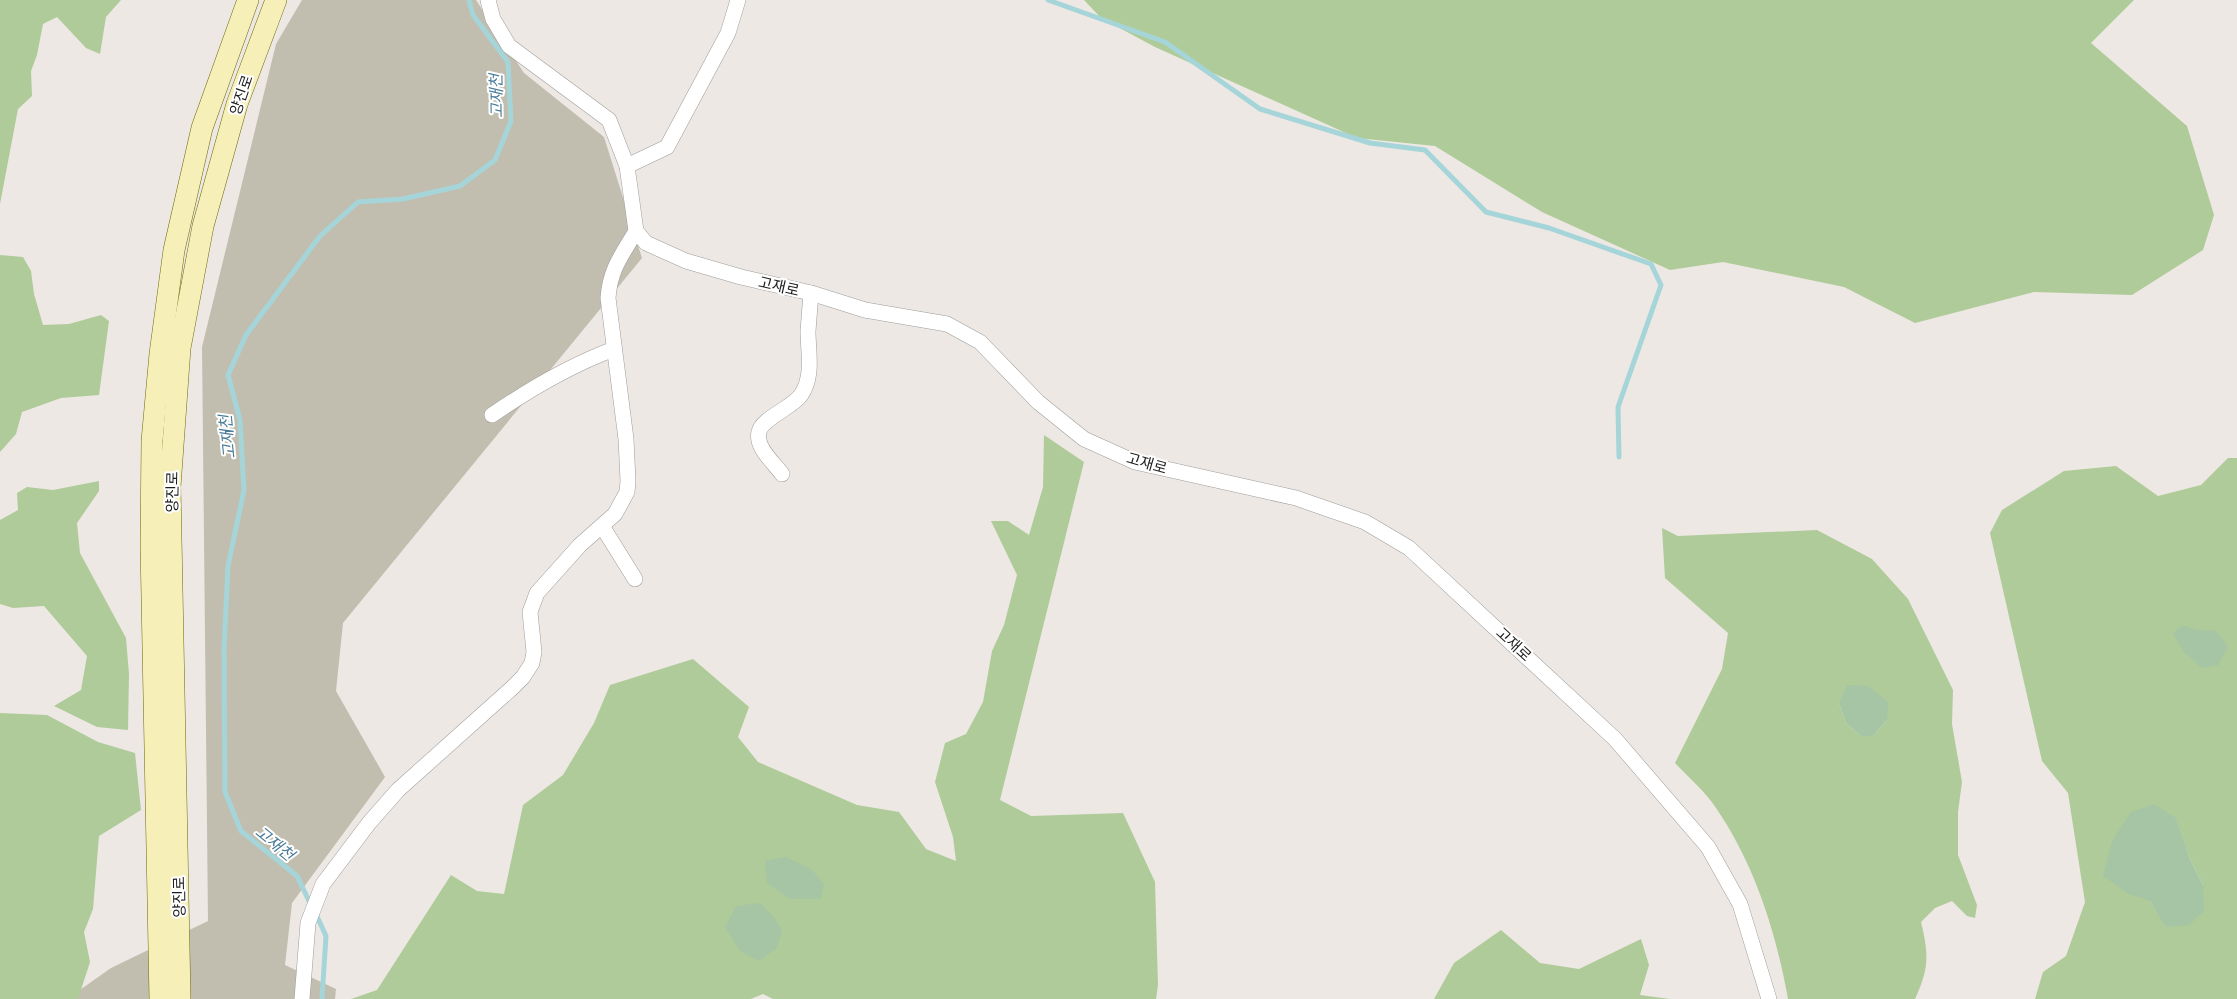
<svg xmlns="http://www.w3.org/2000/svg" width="2237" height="999" font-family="'PT Sans','Noto Sans KR',sans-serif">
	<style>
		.construction { fill: #c1beaf }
		.forest { fill: #afcb99; fill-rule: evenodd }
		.cemetery { fill: #a5c5a5 }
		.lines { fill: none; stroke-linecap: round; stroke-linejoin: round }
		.stream { stroke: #a5d5d9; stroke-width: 5 }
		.minor-casing { stroke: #9d9d9d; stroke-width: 16 }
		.secondary-casing { stroke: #6d690a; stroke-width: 22 }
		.minor { stroke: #fff; stroke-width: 15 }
		.secondary { stroke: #f6f0b8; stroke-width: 21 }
		.labels { text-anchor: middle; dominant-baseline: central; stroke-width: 4; stroke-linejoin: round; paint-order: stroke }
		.street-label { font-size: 15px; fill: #1c1c1c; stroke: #fff }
		.water-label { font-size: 16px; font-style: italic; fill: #487b97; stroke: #fff }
	</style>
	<rect width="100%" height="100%" fill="#ede8e3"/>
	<path class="construction" d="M302,0h174l48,73 80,64 38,121 -299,365 -7,68 49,86 -93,126 -7,62 51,24 -1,10h-268l44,-31 97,-47 -6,-574 74,-303z"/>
	<g class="forest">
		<path d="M0,0h121l-15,17 -6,37 -14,-6 -29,-31 -14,7 -6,31 -6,16 1,25 -14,13 -18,95z"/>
		<path d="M1084,0h1050l-43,43 96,83 27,89 -11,35 -71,45 -98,-3 -119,31 -71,-36 -121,-25 -53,8 -128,-58 -107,-66 -78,-8 -202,-91 -54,-29z"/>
		<path d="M0,255l23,2 8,14 3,23 9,31 26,-1 32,-9 8,6 -10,74 -38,3 -39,14 -6,22 -16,18z"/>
		<path d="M1044,435l40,27 -84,338 31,16 92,-3 32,69 3,103 -2,14h-383l-10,-5 -12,5h-400l26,-9 74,-115 26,16 27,3 19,-89 40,-30 31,-52 16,-38 83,-26 56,48 -11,30 20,25 99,43 42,7 27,37 30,12 -3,-24 -18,-55 10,-39 21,-9 17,-32 9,-51 12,-26 13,-50 -26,-54h17l21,14 14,-48z"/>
		<path d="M2228,458h9v541h-202l8,-27 23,-16 19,-54 -17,-109 -26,-32 -52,-228 12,-23 62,-39 52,-5 42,30 43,-11zM2176,819l14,40 13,26 -36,42 -17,-26z"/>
		<path d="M99,481v10l-22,32 3,30 46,85 3,36 -1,56 -31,-3 -43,-21 27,-16 6,-34 -43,-50 -31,2 -13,-4v-84l18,-10 -1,-17 10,-6 26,3z"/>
		<path d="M1662,528l16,8 139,-6 55,29 36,40 45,91 -1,34 10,58 -4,30v43l19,50 -2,13 -8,-2 -15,-15 -17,7 -14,14c8,33 8,47 -6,77h-127c-12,-67 -33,-134 -72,-191 -11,-17 -28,-31 -41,-45l47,-94 6,-36 -63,-55zM1839,703l48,17 -14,16h-12l-15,-13z"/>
		<path d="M0,713l47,2 51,27 37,11 6,57 -42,26 -6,73 -9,23 6,30 -12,37h-78z"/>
		<path d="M1501,930l39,33 39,6 62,-30 8,26 -9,30 30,4h-236l20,-36z"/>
	</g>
	<g class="cemetery">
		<path d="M2182,625l14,5 20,1 12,16 -10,18 -16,3 -18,-16 -11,-18z"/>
		<path d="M1847,685l21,1 20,16 -1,18 -14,16h-12l-15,-13 -7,-20z"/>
		<path d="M2154,804l22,14 14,41 13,26 1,26 -15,14 -23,2 -16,-26 -21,-7 -26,-18 9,-35 19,-29z"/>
		<path d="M786,857l25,12 13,15 -3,15h-31l-23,-16 -2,-22z"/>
		<path d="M760,903l13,13 9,14 -5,18 -18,13 -19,-10 -15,-24 11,-21z"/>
	</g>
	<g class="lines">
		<g class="stream">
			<path d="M1048,0l117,42 95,67 110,34 55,7 61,62 63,16 102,36 10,21 -43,122 1,50"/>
			<path d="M311,905l-14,-29 -56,-45 -16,-39 -1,-143 4,-83 16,-76 -4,-70 -12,-45 18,-40 74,-99 38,-34 45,-3 57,-13 35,-26 16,-39 -3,-59 -35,-47 -4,-15"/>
			<path d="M315,912l11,24 -4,63"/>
		</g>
		<g class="minor-casing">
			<g id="minor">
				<path d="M488,0l5,19 16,27 100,74 18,46 9,65 10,12 40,18 55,16 70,16 54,17 82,14 33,18 58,60 46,37 51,23 161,36 69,24 44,26 206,191 93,108 32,57 29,95"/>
				<path d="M627,166l40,-19 61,-114 10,-33"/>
				<path d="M492,415c38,-26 79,-50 122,-66"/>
				<path d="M782,474c-8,-11 -27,-27 -23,-42 3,-14 33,-24 42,-37 13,-19 7,-43 7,-64 1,-12 2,-25 3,-38"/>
				<path d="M602,526l33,53"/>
				<path d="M302,999l6,-76 15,-39 46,-61 29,-33 114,-102 11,-11 9,-14 2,-11 -4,-40 7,-19 43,-48 35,-31 12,-22 1,-11 -2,-42 -18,-141c2,-29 14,-43 28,-67"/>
			</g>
		</g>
		<g class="secondary-casing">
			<g id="secondary">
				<path d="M160,999l-9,-453 1,-105 8,-87 14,-104 28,-122 46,-128"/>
				<path d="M180,999l-10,-512 10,-139 23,-122 34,-122 39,-104"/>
			</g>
		</g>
		<use href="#minor" class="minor"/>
		<use href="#secondary" class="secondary"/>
	</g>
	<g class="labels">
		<g class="street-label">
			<text transform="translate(241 95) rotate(-71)">양진로</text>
			<text transform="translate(779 286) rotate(13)">고재로</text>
			<text transform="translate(1147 463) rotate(16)">고재로</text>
			<text transform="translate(172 492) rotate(-89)">양진로</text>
			<text transform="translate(1514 644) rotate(43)">고재로</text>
			<text transform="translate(179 897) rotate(-91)">양진로</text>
		</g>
		<g class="water-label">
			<text transform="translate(496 96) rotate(-91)">고재천</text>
			<text transform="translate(227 437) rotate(-96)">고재천</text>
			<text transform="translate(275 843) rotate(39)">고재천</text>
		</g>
	</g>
</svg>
